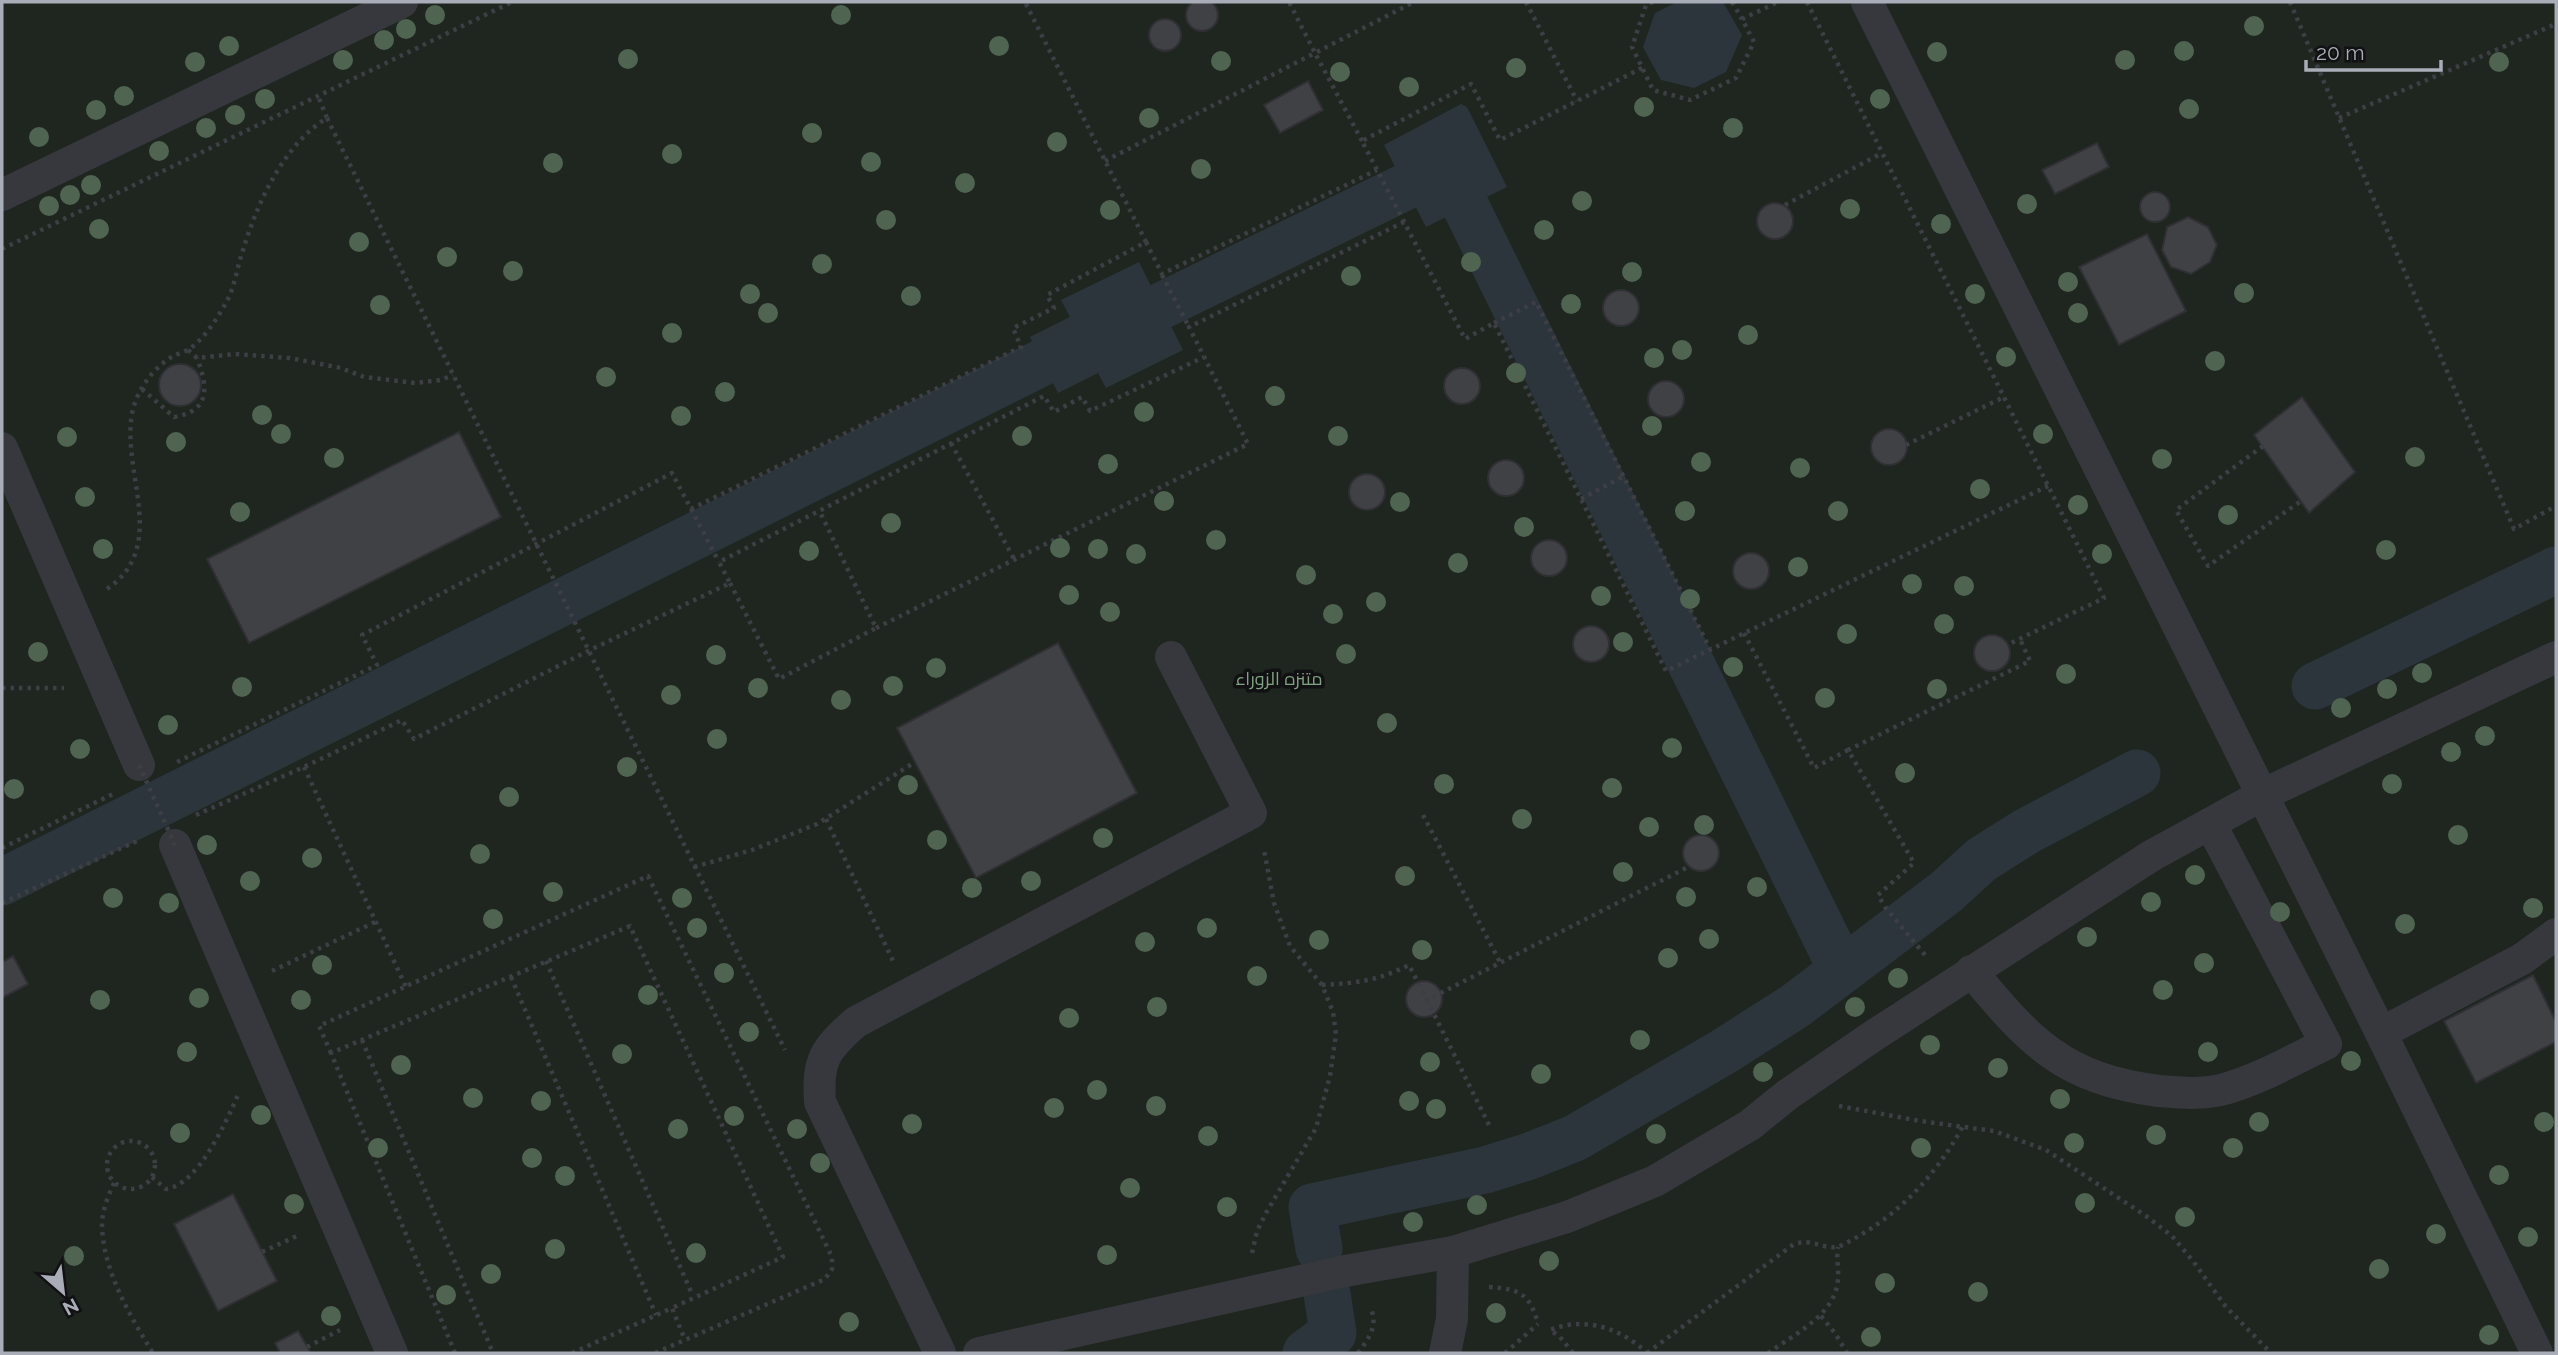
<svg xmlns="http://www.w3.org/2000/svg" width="2558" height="1355" font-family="Raleway,Cairo,sans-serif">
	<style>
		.green { fill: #1e261f }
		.water { fill: #2c353c }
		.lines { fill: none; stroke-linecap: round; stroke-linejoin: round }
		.canal { stroke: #2c353c; stroke-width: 47 }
		.building { fill: #404145; stroke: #303034; stroke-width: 2 }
		.path { stroke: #3d3f44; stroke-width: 4.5; stroke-dasharray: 3.5 5; stroke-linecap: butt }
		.pedestrian { stroke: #37383d; stroke-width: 32 }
		.path-bridge { stroke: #3d3f44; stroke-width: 4.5; stroke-dasharray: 3.5 5; stroke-linecap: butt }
		.tree { fill: #506452 }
		.labels { text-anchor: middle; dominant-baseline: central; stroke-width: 7; stroke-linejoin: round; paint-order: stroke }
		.park-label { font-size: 18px; fill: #7fa381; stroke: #111113 }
	</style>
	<rect width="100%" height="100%" fill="#161618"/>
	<rect class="green" x="2" y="2" width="2554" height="1351"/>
	<g class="water">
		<path d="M1677,2h46l19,33 -16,37 -32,16 -33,-8 -18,-33 12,-34z"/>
		<path d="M1461,104l6,3 40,80 -81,40 -42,-82z"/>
		<path d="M1139,262l44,88 -77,38 -8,-15 -40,20 -28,-56 40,-20 -9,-17z"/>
	</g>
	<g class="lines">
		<g class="canal">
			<path d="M1466,207l376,763"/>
			<path d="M1161,306l244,-119"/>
			<path d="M2315,686l241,-116"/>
			<path d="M2,882l1041,-520"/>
			<path d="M1319,1249l-7,-42 173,-37 45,-14 45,-18 148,-86 72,-46 151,-114 35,-32 46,-29 110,-58"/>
			<path d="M1306,1353l27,-20 -6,-40"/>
		</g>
	</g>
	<g class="building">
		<circle cx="1202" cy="15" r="16"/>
		<circle cx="1165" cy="35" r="16"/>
		<path d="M1308,81l15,29 -43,23 -16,-28z"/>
		<path d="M2097,143l12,24 -54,27 -13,-24z"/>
		<circle cx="2155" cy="207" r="15"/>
		<circle cx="1775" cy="221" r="18"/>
		<path d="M2188,217l20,10 9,18 -7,17 -19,12 -20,-7 -9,-17 5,-23z"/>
		<path d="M2147,234l39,77 -67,34 -40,-78z"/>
		<circle cx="1621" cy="308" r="18"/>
		<circle cx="180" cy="385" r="21"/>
		<circle cx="1462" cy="386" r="18"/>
		<circle cx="1666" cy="399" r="18"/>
		<path d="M2302,397l53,75 -46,41 -55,-78z"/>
		<circle cx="1889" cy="447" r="18"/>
		<path d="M459,432l42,85 -252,126 -42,-84z"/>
		<circle cx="1506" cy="478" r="18"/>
		<circle cx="1367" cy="492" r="18"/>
		<circle cx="1549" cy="558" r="18"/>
		<circle cx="1751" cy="571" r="18"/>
		<circle cx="1591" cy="644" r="18"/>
		<circle cx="1992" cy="653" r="18"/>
		<path d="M1058,643l79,150 -161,85 -79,-150z"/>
		<circle cx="1701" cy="853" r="18"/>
		<path d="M13,956l15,28 -26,14v-36z"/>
		<path d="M2533,975l23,47v20l-80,41 -32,-62z"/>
		<circle cx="1424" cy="999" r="18"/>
		<path d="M233,1194l44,87 -59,30 -44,-87z"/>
		<path d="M298,1331l13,22h-31l-5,-10z"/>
	</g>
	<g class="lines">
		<g class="path">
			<path d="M1526,2l51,99"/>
			<path d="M1653,2l-7,3 -14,42 21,43 37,10 46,-22 18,-36 -12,-23 36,-17"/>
			<path d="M1732,2l10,17"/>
			<path d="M1807,2l297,596 -95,46"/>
			<path d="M2290,2l224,527 42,-23"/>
			<path d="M1642,68l-142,72 -29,-56 -109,57 103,198 29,-16 172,348 382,-185"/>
			<path d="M327,118l458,932"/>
			<path d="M2339,118l217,-94"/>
			<path d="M1362,141l-47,-88 99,-51"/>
			<path d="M1105,161l210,-108 -26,-51"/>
			<path d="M1785,205l97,-52"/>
			<path d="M1146,242l16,32 215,-104"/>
			<path d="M2,249l510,-247"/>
			<path d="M1162,275l27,52"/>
			<path d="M1494,323l42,-21 174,347"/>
			<path d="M188,350l9,8 38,-4 55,4 51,10 23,9 51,6 26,-3 12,-5"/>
			<path d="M142,389l32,28c37,-6 34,-30 23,-59"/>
			<path d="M951,443l63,116"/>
			<path d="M1906,445l98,-48"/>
			<path d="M2263,446l-87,64 32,56 93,-65"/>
			<path d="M1581,499l43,-23"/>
			<path d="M691,509l28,53"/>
			<path d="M730,583l49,96 97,-51 -57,-118"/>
			<path d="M107,589c60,-41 18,-110 24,-168 2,-26 20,-52 42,-65 6,-3 13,-4 19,-9 14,-11 26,-30 35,-46 8,-15 10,-34 16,-51 14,-46 40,-105 84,-132l-9,-22"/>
			<path d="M876,628l372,-184 -59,-117 215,-105"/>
			<path d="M1744,633l70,135 34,-18"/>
			<path d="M2,688h62"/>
			<path d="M177,762l200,-97 -15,-30 310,-162 19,36 330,-162 -8,-19 41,-20 -7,-13 99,-53 -121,-240"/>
			<path d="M304,767l102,220"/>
			<path d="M196,815l108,-48 98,-47 12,19 174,-88 142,-68 -11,-21 325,-166 10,16 28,-15 8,14 114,-54"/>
			<path d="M1423,815l78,149"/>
			<path d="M826,819l67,142"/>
			<path d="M2,848l111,-54"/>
			<path d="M694,867l58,-17 65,-26 98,-62"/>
			<path d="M2,903l135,-62"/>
			<path d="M1925,955l-40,-48 -7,-12 36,-32 -66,-113 182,-89 -10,-22"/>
			<path d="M546,961l146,333"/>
			<path d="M272,971l103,-49"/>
			<path d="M511,977l145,338"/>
			<path d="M1322,985c35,-2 55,-4 87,-20l18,35 261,-133"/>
			<path d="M1427,1000l62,125"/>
			<path d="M362,1040l131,313"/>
			<path d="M331,1053l-12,-27 329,-150 184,381v12l-7,10 -170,74"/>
			<path d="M1839,1106l81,15 74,10 52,19 100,66 26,20 21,25 33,46 45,46"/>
			<circle cx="131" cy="1165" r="24"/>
			<path d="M152,1177l14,12c32,-4 60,-67 72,-94"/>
			<path d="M114,1183c-6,13 -12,28 -12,42 1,46 28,91 51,128"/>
			<path d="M262,1252l37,-17"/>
			<path d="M1252,1253l5,-22 9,-18 50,-85 14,-52 6,-42 -3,-22 -11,-27 -32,-39 -16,-43 -10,-53"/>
			<path d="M1489,1287c31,2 41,7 49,37"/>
			<path d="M1821,1316l14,17 12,20"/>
			<path d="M307,1347l33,-17"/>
			<path d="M455,1353l-124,-300 299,-127 153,331 -111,51"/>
			<path d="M572,1353l100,-45 13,32"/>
			<path d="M1358,1353c11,-15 21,-28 12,-46"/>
			<path d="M1505,1353l33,-29"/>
			<path d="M1573,1353l-13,-16 -10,-7c34,-14 71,-2 97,23"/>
			<path d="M1647,1353l147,-109c19,-6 26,5 44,3 55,-26 96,-68 125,-121"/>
			<path d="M1768,1353c27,-19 67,-38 70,-73 1,-11 -2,-22 0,-33"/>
		</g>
		<g class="pedestrian">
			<path d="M1867,2l514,1031 156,320"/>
			<path d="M2,195l400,-193"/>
			<path d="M2,448l137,317"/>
			<path d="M175,845l217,508"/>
			<path d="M1971,971c59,71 92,108 188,120 23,2 47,4 69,-3 34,-10 66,-29 98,-44l-115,-219"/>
			<path d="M2381,1033l141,-74 34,-25"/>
			<path d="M940,1353l-120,-251c-3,-42 5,-53 36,-80l395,-209 -80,-156"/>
			<path d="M979,1353l366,-82 108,-19 114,-35 88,-36 95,-56 37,-30 86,-59 278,-180 111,-61 294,-138"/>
			<path d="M1445,1353l7,-34 1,-67"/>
		</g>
		<path class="path-bridge" d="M139,765l36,80"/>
	</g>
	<g class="tree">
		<circle cx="435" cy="15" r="10"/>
		<circle cx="841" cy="15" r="10"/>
		<circle cx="2254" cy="26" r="10"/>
		<circle cx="406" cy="29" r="10"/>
		<circle cx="384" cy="40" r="10"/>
		<circle cx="229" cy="46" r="10"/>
		<circle cx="999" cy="46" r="10"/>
		<circle cx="2184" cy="51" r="10"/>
		<circle cx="1937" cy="52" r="10"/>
		<circle cx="628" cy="59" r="10"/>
		<circle cx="343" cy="60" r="10"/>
		<circle cx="2125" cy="60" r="10"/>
		<circle cx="1221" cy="61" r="10"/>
		<circle cx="195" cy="62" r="10"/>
		<circle cx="2499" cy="62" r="10"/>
		<circle cx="1516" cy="68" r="10"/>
		<circle cx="1340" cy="72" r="10"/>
		<circle cx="1409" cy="87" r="10"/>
		<circle cx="124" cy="96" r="10"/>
		<circle cx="265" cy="99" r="10"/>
		<circle cx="1880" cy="99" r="10"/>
		<circle cx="1644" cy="107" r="10"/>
		<circle cx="2189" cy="109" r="10"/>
		<circle cx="96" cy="110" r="10"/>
		<circle cx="235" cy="115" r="10"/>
		<circle cx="1149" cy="118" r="10"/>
		<circle cx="206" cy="128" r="10"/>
		<circle cx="1733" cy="128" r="10"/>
		<circle cx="812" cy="133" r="10"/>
		<circle cx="39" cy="137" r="10"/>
		<circle cx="1057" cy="142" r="10"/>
		<circle cx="159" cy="151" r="10"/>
		<circle cx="672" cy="154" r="10"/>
		<circle cx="871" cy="162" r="10"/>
		<circle cx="553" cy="163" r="10"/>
		<circle cx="1201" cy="169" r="10"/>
		<circle cx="965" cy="183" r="10"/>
		<circle cx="91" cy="185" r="10"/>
		<circle cx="70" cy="195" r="10"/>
		<circle cx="1582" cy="201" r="10"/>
		<circle cx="2027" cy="204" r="10"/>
		<circle cx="49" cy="206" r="10"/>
		<circle cx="1850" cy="209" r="10"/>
		<circle cx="1110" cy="210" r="10"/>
		<circle cx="886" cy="220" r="10"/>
		<circle cx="1941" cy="224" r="10"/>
		<circle cx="99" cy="229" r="10"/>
		<circle cx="1544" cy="230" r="10"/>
		<circle cx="359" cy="242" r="10"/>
		<circle cx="447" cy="257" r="10"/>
		<circle cx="1471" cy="262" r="10"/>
		<circle cx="822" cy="264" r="10"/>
		<circle cx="513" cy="271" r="10"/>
		<circle cx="1632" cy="272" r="10"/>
		<circle cx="1351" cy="276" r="10"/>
		<circle cx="2068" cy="282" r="10"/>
		<circle cx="2244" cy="293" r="10"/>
		<circle cx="750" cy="294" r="10"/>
		<circle cx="1975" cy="294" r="10"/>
		<circle cx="911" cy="296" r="10"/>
		<circle cx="1571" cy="304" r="10"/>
		<circle cx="380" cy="305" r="10"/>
		<circle cx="768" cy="313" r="10"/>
		<circle cx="2078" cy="313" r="10"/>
		<circle cx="672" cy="333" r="10"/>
		<circle cx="1748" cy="335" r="10"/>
		<circle cx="1682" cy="350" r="10"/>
		<circle cx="2006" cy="357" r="10"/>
		<circle cx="1654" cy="358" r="10"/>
		<circle cx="2215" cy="361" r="10"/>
		<circle cx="1516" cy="373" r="10"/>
		<circle cx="606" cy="377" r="10"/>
		<circle cx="725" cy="392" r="10"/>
		<circle cx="1275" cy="396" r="10"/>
		<circle cx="1144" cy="412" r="10"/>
		<circle cx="262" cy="415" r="10"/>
		<circle cx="681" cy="416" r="10"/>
		<circle cx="1652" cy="426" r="10"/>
		<circle cx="281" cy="434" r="10"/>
		<circle cx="2043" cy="434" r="10"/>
		<circle cx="1022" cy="436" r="10"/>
		<circle cx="1338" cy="436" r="10"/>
		<circle cx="67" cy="437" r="10"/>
		<circle cx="176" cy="442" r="10"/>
		<circle cx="2415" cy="457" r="10"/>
		<circle cx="334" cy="458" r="10"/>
		<circle cx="2162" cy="459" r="10"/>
		<circle cx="1701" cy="462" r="10"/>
		<circle cx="1108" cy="464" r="10"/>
		<circle cx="1800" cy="468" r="10"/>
		<circle cx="1980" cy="489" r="10"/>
		<circle cx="85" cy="497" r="10"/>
		<circle cx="1164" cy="501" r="10"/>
		<circle cx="1400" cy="502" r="10"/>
		<circle cx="2078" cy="505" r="10"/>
		<circle cx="1685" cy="511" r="10"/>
		<circle cx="1838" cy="511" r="10"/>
		<circle cx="240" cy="512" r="10"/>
		<circle cx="2228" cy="515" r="10"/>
		<circle cx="891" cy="523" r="10"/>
		<circle cx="1524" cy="527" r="10"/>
		<circle cx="1216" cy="540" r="10"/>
		<circle cx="1060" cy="548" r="10"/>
		<circle cx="103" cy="549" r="10"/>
		<circle cx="1098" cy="549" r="10"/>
		<circle cx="2386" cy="550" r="10"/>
		<circle cx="809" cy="551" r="10"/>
		<circle cx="1136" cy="554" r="10"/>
		<circle cx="2102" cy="554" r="10"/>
		<circle cx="1458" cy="563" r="10"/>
		<circle cx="1798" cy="567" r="10"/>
		<circle cx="1306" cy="575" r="10"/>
		<circle cx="1912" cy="584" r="10"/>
		<circle cx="1964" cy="586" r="10"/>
		<circle cx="1069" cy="595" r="10"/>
		<circle cx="1601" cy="596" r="10"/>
		<circle cx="1690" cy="599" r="10"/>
		<circle cx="1376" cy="602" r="10"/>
		<circle cx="1110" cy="612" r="10"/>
		<circle cx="1333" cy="614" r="10"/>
		<circle cx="1944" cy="624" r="10"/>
		<circle cx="1847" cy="634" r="10"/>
		<circle cx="1623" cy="642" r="10"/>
		<circle cx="38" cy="652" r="10"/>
		<circle cx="1346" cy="654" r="10"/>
		<circle cx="716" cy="655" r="10"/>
		<circle cx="1733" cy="667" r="10"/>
		<circle cx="936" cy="668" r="10"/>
		<circle cx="2422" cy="673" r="10"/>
		<circle cx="2066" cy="674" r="10"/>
		<circle cx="893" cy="686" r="10"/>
		<circle cx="242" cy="687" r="10"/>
		<circle cx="758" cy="688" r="10"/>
		<circle cx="1937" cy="689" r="10"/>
		<circle cx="2387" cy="689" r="10"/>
		<circle cx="671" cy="695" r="10"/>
		<circle cx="1825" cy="698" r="10"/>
		<circle cx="841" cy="700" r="10"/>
		<circle cx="2341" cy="708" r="10"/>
		<circle cx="1387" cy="723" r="10"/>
		<circle cx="168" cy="725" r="10"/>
		<circle cx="2485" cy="736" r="10"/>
		<circle cx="717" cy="739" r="10"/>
		<circle cx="1672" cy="748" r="10"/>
		<circle cx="80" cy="749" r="10"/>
		<circle cx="2451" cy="752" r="10"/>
		<circle cx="627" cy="767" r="10"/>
		<circle cx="1905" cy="773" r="10"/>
		<circle cx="1444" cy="784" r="10"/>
		<circle cx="2392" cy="784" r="10"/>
		<circle cx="908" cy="785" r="10"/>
		<circle cx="1612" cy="788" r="10"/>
		<circle cx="14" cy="789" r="10"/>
		<circle cx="509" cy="797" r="10"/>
		<circle cx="1522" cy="819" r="10"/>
		<circle cx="1704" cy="825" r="10"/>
		<circle cx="1649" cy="827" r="10"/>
		<circle cx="2458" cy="835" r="10"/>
		<circle cx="1103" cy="838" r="10"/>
		<circle cx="937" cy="840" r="10"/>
		<circle cx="207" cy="845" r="10"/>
		<circle cx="480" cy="854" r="10"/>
		<circle cx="312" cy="858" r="10"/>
		<circle cx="1623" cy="872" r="10"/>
		<circle cx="2195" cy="875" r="10"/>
		<circle cx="1405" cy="876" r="10"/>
		<circle cx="250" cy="881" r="10"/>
		<circle cx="1031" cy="881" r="10"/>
		<circle cx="1757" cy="887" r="10"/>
		<circle cx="972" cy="888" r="10"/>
		<circle cx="553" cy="892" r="10"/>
		<circle cx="1686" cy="897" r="10"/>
		<circle cx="113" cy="898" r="10"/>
		<circle cx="682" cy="898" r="10"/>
		<circle cx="2151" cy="902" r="10"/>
		<circle cx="169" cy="903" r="10"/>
		<circle cx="2533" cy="908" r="10"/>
		<circle cx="2280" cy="912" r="10"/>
		<circle cx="493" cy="919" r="10"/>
		<circle cx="2405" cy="924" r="10"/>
		<circle cx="697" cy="928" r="10"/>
		<circle cx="1207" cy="928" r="10"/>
		<circle cx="2087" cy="937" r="10"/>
		<circle cx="1709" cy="939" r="10"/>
		<circle cx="1319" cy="940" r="10"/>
		<circle cx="1145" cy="942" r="10"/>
		<circle cx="1422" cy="950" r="10"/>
		<circle cx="1668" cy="958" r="10"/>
		<circle cx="2204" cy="963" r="10"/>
		<circle cx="322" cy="965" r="10"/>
		<circle cx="724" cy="973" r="10"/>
		<circle cx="1257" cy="976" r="10"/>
		<circle cx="1898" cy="978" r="10"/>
		<circle cx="2163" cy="990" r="10"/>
		<circle cx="648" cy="995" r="10"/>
		<circle cx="199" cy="998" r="10"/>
		<circle cx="100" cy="1000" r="10"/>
		<circle cx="301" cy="1000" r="10"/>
		<circle cx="1157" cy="1007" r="10"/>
		<circle cx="1855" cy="1007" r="10"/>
		<circle cx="1069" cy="1018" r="10"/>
		<circle cx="749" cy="1032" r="10"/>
		<circle cx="1640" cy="1040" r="10"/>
		<circle cx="1930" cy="1045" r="10"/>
		<circle cx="187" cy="1052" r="10"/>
		<circle cx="2208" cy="1052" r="10"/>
		<circle cx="622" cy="1054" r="10"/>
		<circle cx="2351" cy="1061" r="10"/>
		<circle cx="1430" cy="1062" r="10"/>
		<circle cx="401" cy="1065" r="10"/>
		<circle cx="1998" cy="1068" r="10"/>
		<circle cx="1763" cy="1072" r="10"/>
		<circle cx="1541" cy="1074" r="10"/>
		<circle cx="1097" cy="1090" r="10"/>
		<circle cx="473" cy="1098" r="10"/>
		<circle cx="2060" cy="1099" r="10"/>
		<circle cx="541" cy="1101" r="10"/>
		<circle cx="1409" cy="1101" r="10"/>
		<circle cx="1156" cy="1106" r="10"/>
		<circle cx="1054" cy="1108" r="10"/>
		<circle cx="1436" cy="1109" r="10"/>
		<circle cx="261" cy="1115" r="10"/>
		<circle cx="734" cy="1116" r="10"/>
		<circle cx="2259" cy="1122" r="10"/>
		<circle cx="2544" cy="1122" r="10"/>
		<circle cx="912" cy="1124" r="10"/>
		<circle cx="678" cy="1129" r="10"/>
		<circle cx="797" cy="1129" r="10"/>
		<circle cx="180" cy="1133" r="10"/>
		<circle cx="1656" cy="1134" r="10"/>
		<circle cx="2156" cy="1135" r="10"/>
		<circle cx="1208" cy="1136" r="10"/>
		<circle cx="2074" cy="1143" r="10"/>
		<circle cx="378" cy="1148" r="10"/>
		<circle cx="1921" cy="1148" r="10"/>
		<circle cx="2233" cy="1148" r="10"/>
		<circle cx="532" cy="1158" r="10"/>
		<circle cx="820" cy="1163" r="10"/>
		<circle cx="2499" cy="1175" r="10"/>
		<circle cx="565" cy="1176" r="10"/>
		<circle cx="1130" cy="1188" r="10"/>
		<circle cx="2085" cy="1203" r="10"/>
		<circle cx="294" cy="1204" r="10"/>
		<circle cx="1477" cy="1205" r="10"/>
		<circle cx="1227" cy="1207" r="10"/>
		<circle cx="2185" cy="1217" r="10"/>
		<circle cx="1413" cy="1222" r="10"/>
		<circle cx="2436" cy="1234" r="10"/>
		<circle cx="2528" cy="1237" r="10"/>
		<circle cx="555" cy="1249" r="10"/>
		<circle cx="696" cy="1253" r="10"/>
		<circle cx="1107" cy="1255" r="10"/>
		<circle cx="74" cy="1256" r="10"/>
		<circle cx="1549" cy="1261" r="10"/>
		<circle cx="2379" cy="1269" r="10"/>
		<circle cx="491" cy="1274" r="10"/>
		<circle cx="1885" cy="1283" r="10"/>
		<circle cx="1978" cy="1292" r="10"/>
		<circle cx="446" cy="1295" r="10"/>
		<circle cx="1496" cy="1313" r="10"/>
		<circle cx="331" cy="1316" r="10"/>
		<circle cx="849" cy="1322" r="10"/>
		<circle cx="2489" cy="1335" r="10"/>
		<circle cx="1871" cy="1337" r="10"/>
	</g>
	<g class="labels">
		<g class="park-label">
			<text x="1279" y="678">متنزه الزوراء</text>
		</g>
	</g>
	<rect width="2558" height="1355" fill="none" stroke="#a8adb8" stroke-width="7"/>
	<g transform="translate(63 1292) rotate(152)" stroke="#111113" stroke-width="5" paint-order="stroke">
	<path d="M0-5L12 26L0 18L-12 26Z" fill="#a8adb8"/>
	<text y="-10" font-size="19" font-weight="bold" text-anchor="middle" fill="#a8adb8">N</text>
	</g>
	<path d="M2306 60v10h135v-10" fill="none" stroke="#a8adb8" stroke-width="3.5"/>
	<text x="2316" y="60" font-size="21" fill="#a8adb8" stroke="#111113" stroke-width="5" paint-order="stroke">20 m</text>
</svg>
